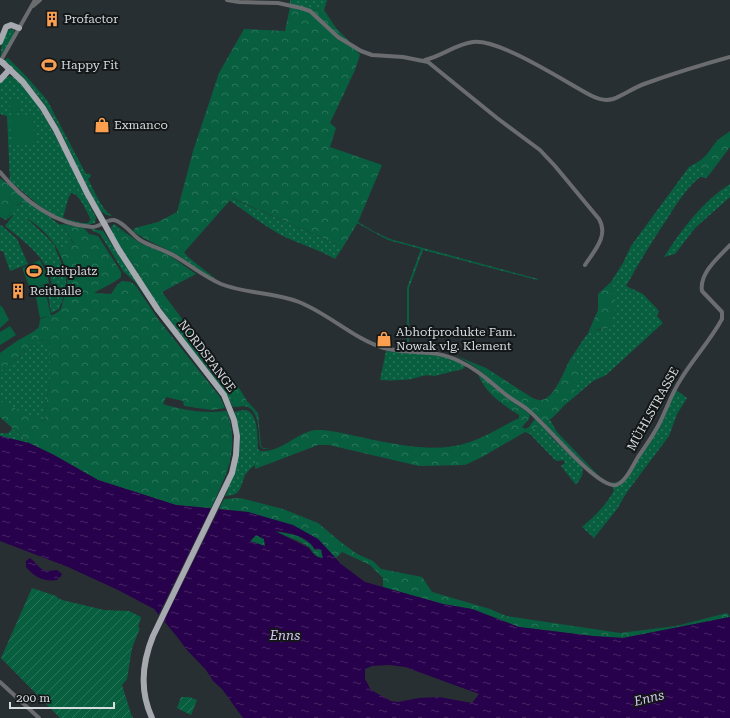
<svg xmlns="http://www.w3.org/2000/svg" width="730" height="718" font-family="'Roboto Serif',serif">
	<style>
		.grass { fill: url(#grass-dots); fill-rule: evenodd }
		.forest { fill: url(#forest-crowns) }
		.garden { fill: url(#garden-furrows) }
		.pitch { fill: #085f40 }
		.water { fill: url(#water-ripples); fill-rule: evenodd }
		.pier { fill: #282f33 }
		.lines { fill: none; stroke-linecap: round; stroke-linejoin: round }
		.street { stroke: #6a6c6f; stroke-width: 4 }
		.primary { stroke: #a6a9af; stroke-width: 6 }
		.primary-bridge { stroke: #a6a9af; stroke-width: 6 }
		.labels { text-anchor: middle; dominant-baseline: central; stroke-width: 4; stroke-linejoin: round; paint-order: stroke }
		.poi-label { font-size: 12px; fill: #d7dcde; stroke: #141718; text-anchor: start }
		.street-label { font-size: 12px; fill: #d7dcde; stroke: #141718 }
		.water-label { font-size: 13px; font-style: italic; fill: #d7c9f4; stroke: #141718 }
	</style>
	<defs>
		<pattern id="grass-dots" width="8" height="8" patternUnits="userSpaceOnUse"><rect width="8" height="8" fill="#085f40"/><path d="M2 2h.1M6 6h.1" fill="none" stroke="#2b755b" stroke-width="1.8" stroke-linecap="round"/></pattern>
		<pattern id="forest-crowns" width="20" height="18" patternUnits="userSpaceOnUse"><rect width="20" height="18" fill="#085f40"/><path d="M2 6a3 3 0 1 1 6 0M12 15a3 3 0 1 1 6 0" fill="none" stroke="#2b755b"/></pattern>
		<pattern id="garden-furrows" width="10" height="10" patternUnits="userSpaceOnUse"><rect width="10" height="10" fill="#085f40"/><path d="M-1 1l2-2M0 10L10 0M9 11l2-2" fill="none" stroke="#2b755b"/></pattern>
		<pattern id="water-ripples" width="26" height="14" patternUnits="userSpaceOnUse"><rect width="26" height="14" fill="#27014b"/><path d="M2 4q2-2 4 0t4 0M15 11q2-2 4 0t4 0" fill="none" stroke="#462564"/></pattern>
	</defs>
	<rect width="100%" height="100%" fill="#282f33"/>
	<g class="grass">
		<path d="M290,0h37l-3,10 -34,-3z"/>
		<path d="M10,29l4,1v5l-13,22c-1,-8 2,-23 9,-28z"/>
		<path d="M8,58l17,17 22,25 39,74h4l1,2 -3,3c6,11 14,32 25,37 -12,0 -16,-11 -21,-20 -17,-31 -29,-66 -50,-95 -11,-15 -24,-29 -38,-41z"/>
		<path d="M10,76c25,6 72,115 86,141l-1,6 -8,2 -25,-6 -21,-12 -31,-26 -3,-65 -7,-2v-31l6,-6zM71,193c9,1 15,18 20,26l-3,4h-6l-19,-5 5,-19z"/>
		<path d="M696,163l13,12 -3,3 -6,-1c-14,11 -24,28 -33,42 -15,22 -28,44 -41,67l17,8 16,17 -2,5 6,7 -57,52 -13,6 -33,28c14,-17 17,-22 20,-44l-9,-7c4,-5 15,-24 19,-26 6,-3 13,-2 19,-4 6,-15 8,-31 2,-46l12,-19 8,-17 58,-79z"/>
		<path d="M730,184v13l-35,31 -20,26 -11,3c18,-28 38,-55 66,-73z"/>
		<path d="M231,198l112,49 -8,12c-17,-10 -36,-15 -54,-24 -18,-10 -35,-23 -52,-35z"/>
		<path d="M25,202h5l30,23 2,-1 12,21 -14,3 -2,2c-7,-12 -19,-25 -31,-31l19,17 8,9 12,30v8l-2,13 -5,13 -8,4 -4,-26 5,-2c-4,-27 -27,-43 -47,-59l9,-12 -8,6 7,-13z"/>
		<path d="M358,222l17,10 15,7 148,40 -1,1 -114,-30 -14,38v61h-2v-61l14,-39 -33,-9 -31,-17z"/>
		<path d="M114,224l12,9 -10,-3 10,23 13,20 40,56 47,59 10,19h-3c-11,-22 -27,-40 -42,-59 -24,-31 -47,-61 -67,-94 -4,-8 -13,-18 -13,-27z"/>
		<path d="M1,225l16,14 11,25 -18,7 -7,-20h-3v-25z"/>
		<path d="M92,229l11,2 16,24 104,143 -61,-79 -27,-37 -12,-11 -23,-37 -9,-4z"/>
		<path d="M184,252l4,5 29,23 -8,-4 -29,-19z"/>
		<path d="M42,339l8,7v36l-4,21 -2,19 -43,-20 -1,-4v-27z"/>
		<path d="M386,351c22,3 61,0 79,15l-2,3 -29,7c-7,-2 -15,1 -22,3 -10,1 -21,2 -32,1z"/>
		<path d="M676,390l11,8 -10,16 -8,22 -42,56 -10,17 -23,29 -12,-11c13,-11 23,-21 32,-36l-2,-5 5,-1 14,-14z"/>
		<path d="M247,401l11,12 3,33 2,2h7l-7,1 -3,-3c-2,-14 1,-37 -16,-40z"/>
		<path d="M244,410c15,1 13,27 14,39l2,2 -5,14 -5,4 -5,6 -5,14 -3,4 -4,2 -8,1 3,-5h-1l11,-64 -4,-15z"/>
		<path d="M226,411h1c10,27 5,54 -8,79 9,-26 17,-51 7,-79z"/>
		<path d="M550,420l7,12 43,45 10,6 10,-2 -9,3 -11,-6 -44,-41 -11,-13z"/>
		<path d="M542,425l10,13 29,27c4,8 0,13 -5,20l-15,-19 4,-3 -2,-3 -6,1 -3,-2 -24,-25 -5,-2z"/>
		<path d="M12,428l17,15 -29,-7v-3c6,1 10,1 12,-5z"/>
	</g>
	<g class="forest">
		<path d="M290,7l34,3 12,18 17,17 7,10 -5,15 -25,53 6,5 -6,19 52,18 -24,57 -15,25 -111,-49 -52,59c-15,-10 -33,-15 -47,-26l2,-3 23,-6 19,-10 16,-61 26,-78 25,-44 41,2z"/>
		<path d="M730,131v16l-21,28 -13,-12c13,-7 14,-16 23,-24 3,-3 8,-5 11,-8z"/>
		<path d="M0,178l30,24c-15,0 -18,7 -24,18l-6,-3z"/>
		<path d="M62,224l22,4 5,6 9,2 23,36v5c-8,7 -18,10 -27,16l17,1 6,-9 5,-4 9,1 5,4 22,33 62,78 5,11 -13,2 -28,-4 -1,-5 -17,-4 -3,7c20,6 42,10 63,7 12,34 0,67 -15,97l-35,-3 -78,-25 -44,-25 -25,-12 -29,-26v-19l2,4 42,20 2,-19 4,-21v-36l-8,-7 -42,32v-18l17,-12 16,-9 6,-5 1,-8c6,-2 16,-4 20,-9 2,-2 2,-6 3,-9 8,-21 4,-31 -5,-51l2,-2 14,-4z"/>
		<path d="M115,230l11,3 14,10 29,12 27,19 -34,18 41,55 33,36 11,18 -3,5 -8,1 -10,-19 -47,-59 -21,-28 -32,-48 -12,-21z"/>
		<path d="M611,282c7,19 5,28 -2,46l-4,1h-6l-11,4 10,-23v-16z"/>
		<path d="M454,355l32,13 45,29c2,1 6,3 9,3 15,0 24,-31 31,-42l9,7c4,20 -19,47 -35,59l-12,-12 -30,-21 -21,-19 -13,-9z"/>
		<path d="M478,374l28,23 24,17 -1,5 -7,8 3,2 4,-2 6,-8 7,6 -17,7 -43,25 -17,8 -46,1 -90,-21h-11l-63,24v-4l5,-14c22,2 36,-19 56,-21 14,-1 43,7 58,10 31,6 64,13 96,2 15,-5 35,-17 49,-24v-3l-3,-2c-16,-10 -31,-21 -38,-39z"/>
		<path d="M240,498l43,11 35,14 24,20 15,11 16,7 8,8 41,8 10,15 58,17 16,7 114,17 56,-7 51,-13 3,4 -107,21 -30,-2 -74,-9 -47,-18 -29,-5 -60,-17v-9l-13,-13 -28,-13 -6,6 -18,-19 -70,-27 -29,-3 5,-10z"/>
		<path d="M273,531l23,4 26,15 1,8c-8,0 -9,-6 -14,-11 -8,-6 -26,-12 -36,-16z"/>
		<path d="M256,535l8,4 1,7 -15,-4z"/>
	</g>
	<g class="garden">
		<path d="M32,588l24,8 2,2 4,2 42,10 25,1 12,6 -3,10 2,1 -8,20 -5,31 -5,6 9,29 2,4h-73l-59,-60z"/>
		<path d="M181,697h8l8,3 -6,15 -14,-7z"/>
	</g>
	<g class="pitch">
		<path d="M14,97l8,11 -7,5 -8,-11z"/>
		<path d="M33,114l3,29 -24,3 -3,-29z"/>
		<path d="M40,260l7,14 2,9 -12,3 7,-1 7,31 -11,2 -6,-31 -4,1 -8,-20z"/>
		<path d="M0,305l3,3 6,12 -9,8z"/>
		<path d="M10,326l6,9 -16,10v-13z"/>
	</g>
	<g class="water">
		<path d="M0,436l29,7 25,12 44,25 78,25 72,7 45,13 25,14 23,25 24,18 78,22 29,5 47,18 74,9 30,2 107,-21v101h-487l-21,-29 -9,-8 -7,-11 -19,-20 -9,-12 -24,-29 -36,-19 -50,-23 -68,-26zM275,531c15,2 33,5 40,19l4,-1 2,1 2,8c-7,0 -10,-4 -14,-10zM256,535l8,4 1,7 -15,-5zM389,665l16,2 74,27 -7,9 -33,-6 -20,1 -21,4 -7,-1 -20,-11 -6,-11v-10l7,-3z"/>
		<path d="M30,558c6,4 9,12 17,13 3,0 7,-1 10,-1l5,4 -1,2 -4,4c-13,2 -23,-3 -31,-13v-6z"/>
	</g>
	<path class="pier" d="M212,506l8,1 -57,116 -5,-7z"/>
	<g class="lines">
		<g class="street">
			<path d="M227,0l12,2 39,1 23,5 9,3 28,26 23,14 11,4 31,2 25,5 69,56 43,32 15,16 44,53c10,17 -5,32 -14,46"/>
			<path d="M33,6l7,-6"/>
			<path d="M425,60c17,-4 31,-16 48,-18 28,-3 92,40 119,54 6,3 14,5 21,3 11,-4 20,-11 31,-15 28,-10 57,-19 86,-27"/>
			<path d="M0,62l35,-62"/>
			<path d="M0,172c23,28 55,53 92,55 8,0 14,-8 22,-7 10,2 17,14 26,20 10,6 22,9 33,15 16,9 30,21 48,29 25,10 53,8 78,18 30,12 55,37 85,46 26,7 50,0 75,13 18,8 31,21 46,33 7,6 16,10 23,16 16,12 69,79 88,75 10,-3 17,-20 22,-28 7,-10 14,-20 20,-31 8,-15 13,-32 23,-47 12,-20 29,-38 41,-60v-7l-20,-21c-3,-18 17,-34 28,-46"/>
			<path d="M0,682l39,36"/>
		</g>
		<g class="primary">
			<path d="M0,42l6,-15 5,-2 8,3"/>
			<path d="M3,63l20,19 20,26 13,22 31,63 32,57 39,60 66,85 10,25 3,16 -1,19 -4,18 -79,163c-11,27 -14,54 -1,82"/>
			<path d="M0,80l10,-11"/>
		</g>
		<path class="primary-bridge" d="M0,61l3,2"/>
	</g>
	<defs>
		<g id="building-bare" transform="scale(1.2)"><path d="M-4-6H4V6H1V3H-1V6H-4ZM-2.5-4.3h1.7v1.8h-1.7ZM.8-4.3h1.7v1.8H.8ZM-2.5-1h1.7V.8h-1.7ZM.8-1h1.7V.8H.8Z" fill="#fb9e50" stroke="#141718" stroke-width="2.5" paint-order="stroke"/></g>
		<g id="stadium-bare" transform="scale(1.2)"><path d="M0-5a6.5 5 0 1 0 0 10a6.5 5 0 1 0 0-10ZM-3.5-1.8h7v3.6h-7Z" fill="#fb9e50" stroke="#141718" stroke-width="2.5" paint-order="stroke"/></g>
		<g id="shop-bare" transform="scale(1.2)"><path d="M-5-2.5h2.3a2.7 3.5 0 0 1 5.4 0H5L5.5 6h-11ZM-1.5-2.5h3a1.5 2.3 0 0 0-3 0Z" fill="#fb9e50" stroke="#141718" stroke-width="2.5" paint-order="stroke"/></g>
	</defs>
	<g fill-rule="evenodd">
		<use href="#building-bare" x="52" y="19"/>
		<use href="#stadium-bare" x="49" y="65"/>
		<use href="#shop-bare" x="102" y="125"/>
		<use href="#stadium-bare" x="34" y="271"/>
		<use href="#building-bare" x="18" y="291"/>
		<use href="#shop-bare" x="384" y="339"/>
	</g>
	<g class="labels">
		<g class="poi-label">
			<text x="64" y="19">Profactor</text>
			<text x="61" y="65">Happy Fit</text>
			<text x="114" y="125">Exmanco</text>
			<text x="46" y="271">Reitplatz</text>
			<text x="30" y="291">Reithalle</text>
			<text x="396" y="332">Abhofprodukte Fam.<tspan x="396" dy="14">Nowak vlg. Klement</tspan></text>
		</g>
		<g class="street-label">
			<text transform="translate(207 356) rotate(53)">NORDSPANGE</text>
			<text transform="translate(653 409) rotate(-61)">MÜHLSTRASSE</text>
		</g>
		<g class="water-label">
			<text x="285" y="635">Enns</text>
			<text transform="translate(649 698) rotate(-14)">Enns</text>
		</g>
	</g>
	<path d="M10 702v6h104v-6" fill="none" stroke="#d7dcde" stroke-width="2"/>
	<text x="16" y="702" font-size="12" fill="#d7dcde" stroke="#141718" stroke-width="3" paint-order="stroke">200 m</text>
</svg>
